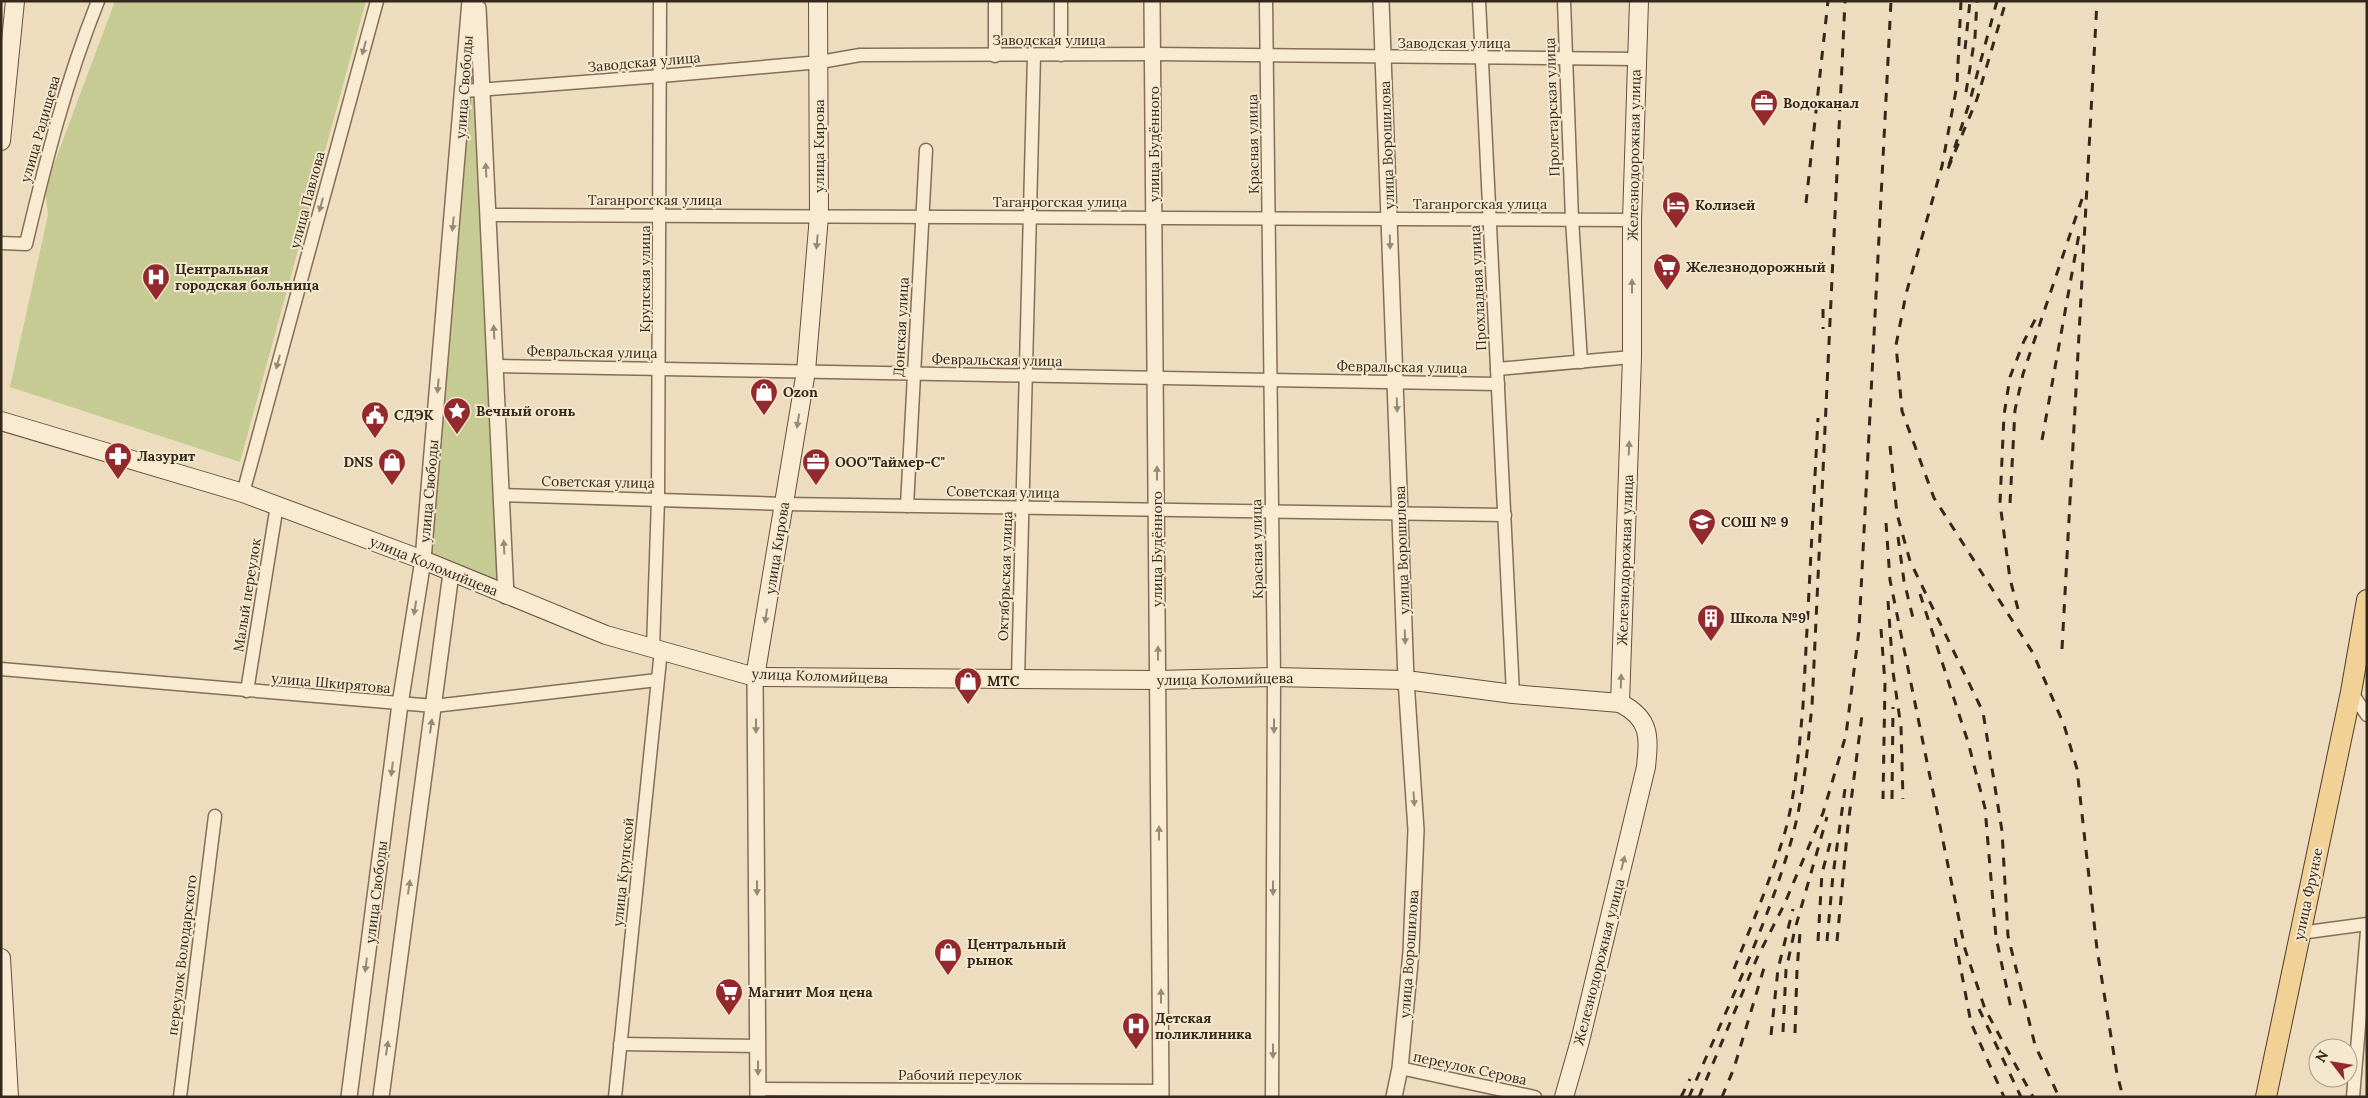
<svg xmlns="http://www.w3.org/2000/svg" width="2368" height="1098" font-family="Lora,serif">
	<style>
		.green { fill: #c6ca93 }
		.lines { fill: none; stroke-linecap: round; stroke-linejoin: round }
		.minor-casing { stroke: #856e57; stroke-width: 15 }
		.tertiary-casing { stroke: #856e57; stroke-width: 18 }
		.secondary-casing { stroke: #664f3b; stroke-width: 20 }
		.primary-casing { stroke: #523c2c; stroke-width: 22 }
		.minor { stroke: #f8ebd1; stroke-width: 12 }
		.tertiary { stroke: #f8ebd1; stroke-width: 15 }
		.secondary { stroke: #f8ebd1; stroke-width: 18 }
		.primary { stroke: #f1d196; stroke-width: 20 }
		.rail { stroke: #34271c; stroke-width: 3; stroke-dasharray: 9 9; stroke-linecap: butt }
		.oneway { fill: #968976 }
		.labels { text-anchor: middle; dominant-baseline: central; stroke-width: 4; stroke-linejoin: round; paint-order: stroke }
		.street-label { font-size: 14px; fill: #34271c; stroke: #f4e8ce }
		.poi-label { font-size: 14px; font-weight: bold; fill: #34271c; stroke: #f4e8ce; text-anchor: start }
	</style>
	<rect width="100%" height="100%" fill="#edddbe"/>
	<g class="green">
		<path d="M115,1h251l-126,461 -230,-75 38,-172 -3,-27z"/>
		<path d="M482,90l24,506 -83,-36 41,-469z"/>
	</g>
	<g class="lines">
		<g class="minor-casing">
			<g id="minor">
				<path d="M995,1v55"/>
				<path d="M1266,1l8,676 -2,420"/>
				<path d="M1479,1l34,693"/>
				<path d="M1564,1l8,218 9,143"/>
				<path d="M1061,55v-54"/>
				<path d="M464,91l197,-15 159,-14 40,-7 294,-1 482,5"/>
				<path d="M488,215l1144,5"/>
				<path d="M1,243l25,1c20,-84 40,-163 72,-243"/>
				<path d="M495,366l1003,18"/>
				<path d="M1497,369l135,-12"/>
				<path d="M243,493l134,-492"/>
				<path d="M501,495l283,9 721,11"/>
				<path d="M907,506l19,-356"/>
				<path d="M653,648l5,-149 2,-498"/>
				<path d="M1,669l433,37 223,-26"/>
				<path d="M1018,679l16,-624"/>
				<path d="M247,691l30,-186"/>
				<path d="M2351,692l16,23"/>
				<path d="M2300,933l67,-9"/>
				<path d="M620,1044l138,2"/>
				<path d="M1400,1068l135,29"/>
				<path d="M758,1089l403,2"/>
				<path d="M180,1097l35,-281"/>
				<path d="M615,1097l46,-447"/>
				<path d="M2353,1097l14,-166"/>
			</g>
		</g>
		<g class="tertiary-casing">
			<g id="tertiary">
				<path d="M1152,1l9,1096"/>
				<path d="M1381,1l25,679 10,150 -5,122 -11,116 -6,29"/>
				<path d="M478,8l28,588"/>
				<path d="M755,677l3,420"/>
				<path d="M349,1097l51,-393 23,-144 47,-559"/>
				<path d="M381,1097l70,-524"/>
			</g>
		</g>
		<g class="secondary-casing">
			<g id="secondary">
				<path d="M1,141l14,-140"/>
				<path d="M1,421l242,72 180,67 183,75 149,42 403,3 116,-3 132,3 107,14 107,9"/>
				<path d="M755,677l51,-306 13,-155 -1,-215"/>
				<path d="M1,958l8,139"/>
				<path d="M1564,1097l16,-56 66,-274c3,-30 5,-48 -26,-64l12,-346v-137l7,-219"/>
			</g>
		</g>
		<g class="primary-casing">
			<path id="primary" d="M2266,1097l85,-405 16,-92"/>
		</g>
		<use href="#minor" class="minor"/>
		<use href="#tertiary" class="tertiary"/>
		<use href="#secondary" class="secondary"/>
		<use href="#primary" class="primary"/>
		<g class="rail">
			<path d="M1961,1l-4,84 -15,81 -36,128 -10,51 6,66 32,87 99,155 31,72 13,44 20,180 20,125 6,23"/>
			<path d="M1997,1l-28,103 -22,67 30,-72 29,-98"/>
			<path d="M1965,49l5,-48"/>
			<path d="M1966,92l9,-55 2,-36"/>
			<path d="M1806,203l22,-202"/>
			<path d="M1823,309v20"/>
			<path d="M2042,440l37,-206"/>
			<path d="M1890,446l7,68 13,47 73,151 19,119 6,105 27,109 24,52"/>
			<path d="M2010,503l5,-93 8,-36 59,-175"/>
			<path d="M1886,523l4,57 75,369 20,60 48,88"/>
			<path d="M1898,537l6,44 10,41"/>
			<path d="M1920,594l48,148 17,66 11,129 16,76"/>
			<path d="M1888,601l5,71 8,55 2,72"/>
			<path d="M2018,609l-8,-30 -10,-76 4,-88 6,-38 14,-36 14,-27"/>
			<path d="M1881,629l4,54 -2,116"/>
			<path d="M2062,649l35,-648"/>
			<path d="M1892,799l1,-92"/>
			<path d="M1955,938l16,85 33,74"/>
			<path d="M1818,941l4,-68 9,-33"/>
			<path d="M1827,941l6,-66 13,-93"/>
			<path d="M1837,941l11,-116 14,-110"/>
			<path d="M1734,969c18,-45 37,-90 51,-137 11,-40 14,-84 18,-126l15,-288"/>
			<path d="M1979,1009l42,88"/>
			<path d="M1783,1032l3,-62 9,-41 32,-112"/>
			<path d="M1795,1033l2,-63 3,-37"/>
			<path d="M1771,1035l7,-66 15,-60"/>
			<path d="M1681,1097l9,-18"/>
			<path d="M1689,1097c36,-85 78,-170 103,-259 12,-43 15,-88 20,-132l33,-705"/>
			<path d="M1699,1097l58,-139 27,-53 39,-92 23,-78 13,-105 32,-629"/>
			<path d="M1722,1097l12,-29 30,-100"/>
		</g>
	</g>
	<defs><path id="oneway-solid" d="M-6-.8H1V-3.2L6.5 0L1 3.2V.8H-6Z" transform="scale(1.25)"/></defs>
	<g class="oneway">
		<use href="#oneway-solid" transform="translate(364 48) rotate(105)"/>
		<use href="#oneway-solid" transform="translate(486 170) rotate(-93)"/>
		<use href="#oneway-solid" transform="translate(321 205) rotate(105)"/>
		<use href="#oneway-solid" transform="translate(453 224) rotate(95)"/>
		<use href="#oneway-solid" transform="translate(817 242) rotate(95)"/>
		<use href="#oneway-solid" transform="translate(1390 242) rotate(88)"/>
		<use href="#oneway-solid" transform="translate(1632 286) rotate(-90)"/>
		<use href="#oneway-solid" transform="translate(494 332) rotate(-93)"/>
		<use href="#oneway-solid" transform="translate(278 362) rotate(105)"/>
		<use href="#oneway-solid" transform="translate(438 386) rotate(95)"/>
		<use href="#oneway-solid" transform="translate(1397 405) rotate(88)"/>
		<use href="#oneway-solid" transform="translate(798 421) rotate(99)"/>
		<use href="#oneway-solid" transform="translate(1629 448) rotate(-88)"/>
		<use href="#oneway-solid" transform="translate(1157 473) rotate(-90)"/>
		<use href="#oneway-solid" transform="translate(504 547) rotate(-93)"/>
		<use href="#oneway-solid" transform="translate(415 608) rotate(99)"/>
		<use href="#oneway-solid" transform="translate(766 616) rotate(99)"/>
		<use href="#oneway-solid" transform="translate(1405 637) rotate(88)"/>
		<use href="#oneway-solid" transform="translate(1158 653) rotate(-90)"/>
		<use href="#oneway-solid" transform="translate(1621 681) rotate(-88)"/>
		<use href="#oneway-solid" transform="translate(431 726) rotate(-82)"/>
		<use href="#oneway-solid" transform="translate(756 726) rotate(90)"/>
		<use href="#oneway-solid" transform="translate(1274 726) rotate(90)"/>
		<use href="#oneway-solid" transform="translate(392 769) rotate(97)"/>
		<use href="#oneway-solid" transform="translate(1414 799) rotate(86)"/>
		<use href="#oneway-solid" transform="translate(1159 833) rotate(-90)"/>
		<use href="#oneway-solid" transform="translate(1623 863) rotate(-76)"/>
		<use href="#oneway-solid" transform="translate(409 887) rotate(-82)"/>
		<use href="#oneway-solid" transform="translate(757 888) rotate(90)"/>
		<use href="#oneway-solid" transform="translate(1273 888) rotate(90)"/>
		<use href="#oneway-solid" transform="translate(366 965) rotate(97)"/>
		<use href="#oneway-solid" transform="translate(1161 996) rotate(-90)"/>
		<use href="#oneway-solid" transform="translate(387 1048) rotate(-82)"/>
		<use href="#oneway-solid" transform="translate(1273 1051) rotate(90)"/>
		<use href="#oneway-solid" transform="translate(758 1068) rotate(90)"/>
	</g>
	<defs>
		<g id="office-pin" transform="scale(1.4375)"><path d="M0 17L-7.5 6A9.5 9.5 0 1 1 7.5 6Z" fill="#93282d" stroke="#f4e8ce"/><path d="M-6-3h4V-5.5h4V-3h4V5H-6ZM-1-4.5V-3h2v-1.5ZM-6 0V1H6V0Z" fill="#fff"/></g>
		<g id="hotel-pin" transform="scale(1.4375)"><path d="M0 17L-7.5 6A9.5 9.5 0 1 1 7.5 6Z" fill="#93282d" stroke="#f4e8ce"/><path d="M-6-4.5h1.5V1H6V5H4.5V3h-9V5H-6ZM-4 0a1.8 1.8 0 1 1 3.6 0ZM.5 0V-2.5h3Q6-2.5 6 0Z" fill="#fff"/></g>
		<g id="supermarket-pin" transform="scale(1.4375)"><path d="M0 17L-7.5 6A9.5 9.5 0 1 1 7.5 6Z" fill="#93282d" stroke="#f4e8ce"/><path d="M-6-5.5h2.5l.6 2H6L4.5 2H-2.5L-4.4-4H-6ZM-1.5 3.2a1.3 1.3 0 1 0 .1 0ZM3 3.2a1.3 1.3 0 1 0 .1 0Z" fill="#fff"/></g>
		<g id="hospital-pin" transform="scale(1.4375)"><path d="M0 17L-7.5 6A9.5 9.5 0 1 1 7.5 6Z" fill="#93282d" stroke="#f4e8ce"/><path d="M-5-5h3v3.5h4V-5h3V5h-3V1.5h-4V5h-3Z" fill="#fff"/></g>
		<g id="shop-pin" transform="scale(1.4375)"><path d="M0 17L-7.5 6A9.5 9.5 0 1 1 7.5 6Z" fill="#93282d" stroke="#f4e8ce"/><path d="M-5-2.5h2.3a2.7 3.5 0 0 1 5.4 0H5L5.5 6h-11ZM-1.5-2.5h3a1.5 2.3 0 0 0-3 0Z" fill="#fff"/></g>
		<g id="sight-pin" transform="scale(1.4375)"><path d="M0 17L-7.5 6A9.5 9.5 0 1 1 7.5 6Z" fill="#93282d" stroke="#f4e8ce"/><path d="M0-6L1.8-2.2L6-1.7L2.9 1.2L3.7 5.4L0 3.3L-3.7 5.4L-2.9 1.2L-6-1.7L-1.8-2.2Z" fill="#fff"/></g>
		<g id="civic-pin" transform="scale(1.4375)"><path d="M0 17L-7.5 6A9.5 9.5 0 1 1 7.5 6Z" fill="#93282d" stroke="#f4e8ce"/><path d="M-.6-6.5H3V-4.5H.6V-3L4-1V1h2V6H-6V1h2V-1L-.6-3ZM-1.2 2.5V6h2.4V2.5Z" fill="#fff"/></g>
		<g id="pharmacy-pin" transform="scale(1.4375)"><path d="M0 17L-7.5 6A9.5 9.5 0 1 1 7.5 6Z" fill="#93282d" stroke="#f4e8ce"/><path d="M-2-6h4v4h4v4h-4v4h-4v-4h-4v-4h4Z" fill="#fff"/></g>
		<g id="school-pin" transform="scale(1.4375)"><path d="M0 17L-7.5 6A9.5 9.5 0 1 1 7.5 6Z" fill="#93282d" stroke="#f4e8ce"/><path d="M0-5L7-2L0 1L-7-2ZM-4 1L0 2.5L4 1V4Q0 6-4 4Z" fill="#fff"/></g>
		<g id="building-pin" transform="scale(1.4375)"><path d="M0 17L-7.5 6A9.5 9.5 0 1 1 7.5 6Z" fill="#93282d" stroke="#f4e8ce"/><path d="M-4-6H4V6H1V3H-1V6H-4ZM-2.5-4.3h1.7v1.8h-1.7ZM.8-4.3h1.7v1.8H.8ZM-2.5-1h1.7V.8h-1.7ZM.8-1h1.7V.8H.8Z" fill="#fff"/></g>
	</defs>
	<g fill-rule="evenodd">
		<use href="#office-pin" x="1764" y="103"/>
		<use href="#hotel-pin" x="1676" y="205"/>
		<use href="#supermarket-pin" x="1667" y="267"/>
		<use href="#hospital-pin" x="156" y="277"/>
		<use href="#shop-pin" x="764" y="392"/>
		<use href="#sight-pin" x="457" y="411"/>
		<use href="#civic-pin" x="375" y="415"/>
		<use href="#pharmacy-pin" x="118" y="456"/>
		<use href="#shop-pin" x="392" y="462"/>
		<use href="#office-pin" x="816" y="462"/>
		<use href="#school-pin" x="1702" y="522"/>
		<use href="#building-pin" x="1711" y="618"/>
		<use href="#shop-pin" x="968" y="681"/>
		<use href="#shop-pin" x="948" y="952"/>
		<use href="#supermarket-pin" x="729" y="992"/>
		<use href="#hospital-pin" x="1136" y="1026"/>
	</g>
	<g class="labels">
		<g class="street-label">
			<text x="1049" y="40">Заводская улица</text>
			<text x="1454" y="43">Заводская улица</text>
			<text transform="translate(644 62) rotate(-5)">Заводская улица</text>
			<text transform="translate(464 87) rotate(-86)">улица Свободы</text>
			<text transform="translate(1552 107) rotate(-92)">Пролетарская улица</text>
			<text transform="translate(40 129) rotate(-74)">улица Радищева</text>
			<text transform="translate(1154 144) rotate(-90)">улица Будённого</text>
			<text transform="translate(1253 144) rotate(-91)">Красная улица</text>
			<text transform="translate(1387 145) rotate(-92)">улица Ворошилова</text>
			<text transform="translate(819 146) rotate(-90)">улица Кирова</text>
			<text transform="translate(1634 155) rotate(-89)">Железнодорожная улица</text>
			<text transform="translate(307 200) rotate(-75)">улица Павлова</text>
			<text x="655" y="200">Таганрогская улица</text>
			<text x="1060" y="202">Таганрогская улица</text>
			<text x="1480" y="204">Таганрогская улица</text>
			<text transform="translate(645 279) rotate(-90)">Крупская улица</text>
			<text transform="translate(1478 288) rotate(-93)">Прохладная улица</text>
			<text transform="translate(901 327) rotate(-87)">Донская улица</text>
			<text transform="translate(592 352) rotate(1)">Февральская улица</text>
			<text transform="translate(997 360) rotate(1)">Февральская улица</text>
			<text transform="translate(1402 367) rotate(1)">Февральская улица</text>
			<text transform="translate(598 482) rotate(1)">Советская улица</text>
			<text transform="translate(429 491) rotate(-85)">улица Свободы</text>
			<text transform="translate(1003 492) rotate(1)">Советская улица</text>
			<text transform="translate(777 548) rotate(-81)">улица Кирова</text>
			<text transform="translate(1157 549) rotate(-90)">улица Будённого</text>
			<text transform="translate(1257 549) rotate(-91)">Красная улица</text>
			<text transform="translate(1402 550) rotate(-92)">улица Ворошилова</text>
			<text transform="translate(1625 560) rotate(-88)">Железнодорожная улица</text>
			<text transform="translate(434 566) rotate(22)">улица Коломийцева</text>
			<text transform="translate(1005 576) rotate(-88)">Октябрьская улица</text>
			<text transform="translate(247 595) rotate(-81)">Малый переулок</text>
			<text transform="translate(820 676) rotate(2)">улица Коломийцева</text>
			<text transform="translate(1225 679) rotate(-1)">улица Коломийцева</text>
			<text transform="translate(331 683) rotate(5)">улица Шкирятова</text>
			<text transform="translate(623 872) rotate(-84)">улица Крупской</text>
			<text transform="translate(376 892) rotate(-83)">улица Свободы</text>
			<text transform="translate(2308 894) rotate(-78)">улица Фрунзе</text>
			<text transform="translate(1409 954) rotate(-86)">улица Ворошилова</text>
			<text transform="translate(182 955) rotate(-83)">переулок Володарского</text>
			<text transform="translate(1599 962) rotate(-76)">Железнодорожная улица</text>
			<text transform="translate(1470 1068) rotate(12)">переулок Серова</text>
			<text x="960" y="1075">Рабочий переулок</text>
		</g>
		<g class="poi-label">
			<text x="1783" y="103">Водоканал</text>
			<text x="1695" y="205">Колизей</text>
			<text x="1686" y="267">Железнодорожный</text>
			<text x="175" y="269">Центральная<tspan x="175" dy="16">городская больница</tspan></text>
			<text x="783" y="392">Ozon</text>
			<text x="476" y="411">Вечный огонь</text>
			<text x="394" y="415">СДЭК</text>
			<text x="137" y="456">Лазурит</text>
			<text x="373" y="462" text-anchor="end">DNS</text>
			<text x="835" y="462">ООО"Таймер-С"</text>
			<text x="1721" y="522">СОШ № 9</text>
			<text x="1730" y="618">Школа №9</text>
			<text x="987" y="681">МТС</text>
			<text x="967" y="944">Центральный<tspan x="967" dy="16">рынок</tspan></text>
			<text x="748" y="992">Магнит Моя цена</text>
			<text x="1155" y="1018">Детская<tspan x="1155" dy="16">поликлиника</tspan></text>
		</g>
	</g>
	<rect width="2368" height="1098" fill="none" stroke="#34271c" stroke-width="5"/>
	<g transform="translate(2333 1063) rotate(301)"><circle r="24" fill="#f4e8ce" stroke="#a79b87"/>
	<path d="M0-4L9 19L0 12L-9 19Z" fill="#93282d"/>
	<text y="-8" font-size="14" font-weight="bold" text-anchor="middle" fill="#34271c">N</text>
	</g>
</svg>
